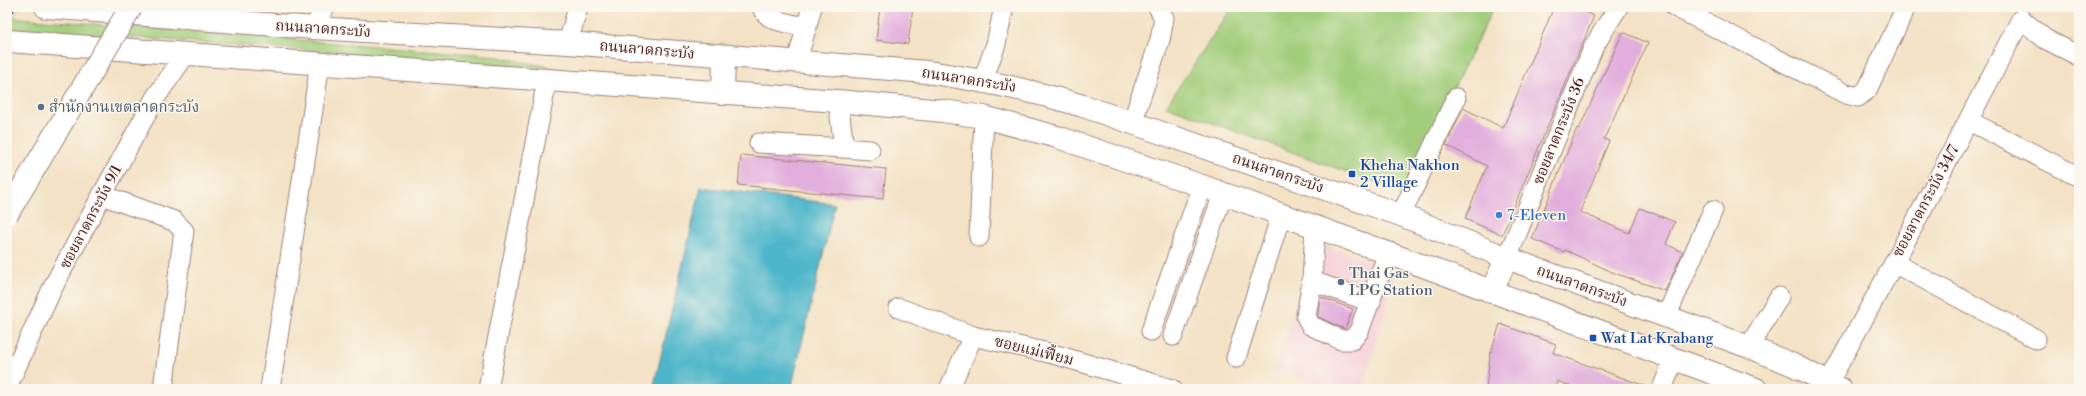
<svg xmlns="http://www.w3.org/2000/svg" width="2086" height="396" font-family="'Libre Bodoni','Noto Serif Thai',serif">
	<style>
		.built { fill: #f6cfd8 }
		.industrial { fill: #d1bdca }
		.green { fill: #a2ce7b; stroke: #767653 }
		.water { fill: #4db6ca; stroke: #4c6a7a }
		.building { fill: #e2aedd }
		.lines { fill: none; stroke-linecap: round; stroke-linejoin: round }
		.minor-casing { stroke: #9e8078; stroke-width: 21 }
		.major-casing { stroke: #9e8078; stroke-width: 24 }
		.minor { stroke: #fff; stroke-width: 19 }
		.major { stroke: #fff; stroke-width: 22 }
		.rail { stroke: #4a1f2b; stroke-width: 3; stroke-dasharray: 6 3; stroke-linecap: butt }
		.highway-bridge-casing { stroke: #9e8078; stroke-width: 24; stroke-linecap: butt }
		.highway-bridge { stroke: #fff; stroke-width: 22 }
		.service-dot { fill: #5c6f8a; stroke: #fbf7ec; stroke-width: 1.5 }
		.transit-dot { fill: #1a4fb4; stroke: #fbf7ec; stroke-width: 1.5 }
		.shop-dot { fill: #3f7fe0; stroke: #fbf7ec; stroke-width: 1.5 }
		.labels { text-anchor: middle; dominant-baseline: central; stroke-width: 3; stroke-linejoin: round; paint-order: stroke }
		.street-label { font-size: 15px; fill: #4a1f2b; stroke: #fbf7ec }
		.service-label { font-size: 15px; fill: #4e5e75; stroke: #fbf7ec; text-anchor: start }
		.transit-label { font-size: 15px; fill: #164399; stroke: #fbf7ec; text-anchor: start }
		.shop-label { font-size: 15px; fill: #366cbe; stroke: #fbf7ec; text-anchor: start }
	</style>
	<rect width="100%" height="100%" fill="#fbf7ec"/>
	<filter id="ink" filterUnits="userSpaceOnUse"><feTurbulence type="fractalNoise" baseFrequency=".025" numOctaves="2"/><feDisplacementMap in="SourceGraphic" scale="8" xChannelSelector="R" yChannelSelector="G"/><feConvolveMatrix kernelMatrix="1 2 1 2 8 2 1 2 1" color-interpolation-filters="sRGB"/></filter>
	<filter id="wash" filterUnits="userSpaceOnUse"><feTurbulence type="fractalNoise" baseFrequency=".012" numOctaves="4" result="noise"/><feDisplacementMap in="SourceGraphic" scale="16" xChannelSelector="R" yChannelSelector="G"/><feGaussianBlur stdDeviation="0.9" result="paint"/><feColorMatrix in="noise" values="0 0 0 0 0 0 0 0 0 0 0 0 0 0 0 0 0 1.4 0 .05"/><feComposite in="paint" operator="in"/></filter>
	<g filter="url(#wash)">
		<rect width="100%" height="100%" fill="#f3e2c5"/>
		<path class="built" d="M1317,243l79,28 -33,118h-24l-65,-19z"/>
		<path class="industrial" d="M7,7h13l-13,22z"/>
		<g class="green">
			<path d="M1232,7h262l-92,185 -236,-86z"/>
			<path d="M7,17l481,38 71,14 -552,-41z"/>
		</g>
		<path class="water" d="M701,187l134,17 -44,185h-138z"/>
		<g id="blocks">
			<g class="building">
				<path d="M880,7h33l-5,37 -32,-4z"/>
				<path d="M1554,7h19l21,9 -92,219 -37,-16 22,-53 -41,-21 17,-37 40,20z"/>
				<path d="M1623,32l25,11 -44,96 5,2 -29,71 49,21 11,-25 35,14 -9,22 17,8 -18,39 -53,-19 -47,-22 -1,2 -32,-13 45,-111 2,1z"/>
				<path d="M741,155l145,14 -3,30 -145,-14z"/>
				<path d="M1320,297l33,12 -8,20 -27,-12z"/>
				<path d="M1500,324l56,20 -3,9 95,34v2h-70l-21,-8 -2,8h-69l4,-34z"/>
			</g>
		</g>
	</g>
	<g filter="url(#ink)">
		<use href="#blocks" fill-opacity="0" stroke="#9e8078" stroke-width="1"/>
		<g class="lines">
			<g class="minor-casing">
				<g id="minor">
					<path d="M762,7c3,15 32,17 45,20"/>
					<path d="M1675,7l171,87 12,3 9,-7 39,-83"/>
					<path d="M225,22l8,-15"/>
					<path d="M314,28l11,-21"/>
					<path d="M568,43l10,-36"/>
					<path d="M797,61l15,-54"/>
					<path d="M983,80l13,-36 8,-37"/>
					<path d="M838,101l6,47 26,2"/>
					<path d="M1969,121l110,56"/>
					<path d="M1132,123l28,-83 4,-22 -6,-11"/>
					<path d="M759,143l85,5"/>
					<path d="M102,195l72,26 10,10 -21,158"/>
					<path d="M1401,215l55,-117"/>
					<path d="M1315,228l-3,53 -6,35 4,9 31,15h11l7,-9 29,-78"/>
					<path d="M979,237l5,-120"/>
					<path d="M1507,258l87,-212 24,-39"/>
					<path d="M1894,263l142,76"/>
					<path d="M1312,281l59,21"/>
					<path d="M899,308l74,28 80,18 119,35"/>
					<path d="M1666,317l47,-107"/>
					<path d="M1151,331l51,-145"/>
					<path d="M1173,336l50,-142"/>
					<path d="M1749,347l30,-50"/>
					<path d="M1236,358l45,-143"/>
					<path d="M1829,382l65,-119 127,-244 24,20 34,17"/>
					<path d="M7,387l46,-100 49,-92 53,-97 31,-44"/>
					<path d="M270,389l50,-325"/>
					<path d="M488,389l59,-309"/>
					<path d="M949,389l24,-53"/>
					<path d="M1662,389l12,-31"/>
				</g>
			</g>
			<g class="major-casing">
				<g id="major">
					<path d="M46,7l268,21 254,15 359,29c55,8 104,18 156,34l318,109 106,43 242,89 42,17 50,25"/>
					<path d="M7,41l831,60 105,10 41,6 73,20 145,49 186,67 368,136"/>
					<path d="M723,94l1,-37"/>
					<path d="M1491,292l16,-34"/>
				</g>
			</g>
			<use href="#minor" class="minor"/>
			<use href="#major" class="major"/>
			<path class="rail" d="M7,20l7,-13"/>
			<g class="highway-bridge-casing">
				<path id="highway-bridge" d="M7,214l124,-207"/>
			</g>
			<use href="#highway-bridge" class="highway-bridge"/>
		</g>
	</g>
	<g class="service-dot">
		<circle cx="41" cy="107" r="4"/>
		<circle cx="1341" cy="282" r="4"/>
	</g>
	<g class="transit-dot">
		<rect x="1348" y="170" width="8" height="8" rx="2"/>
		<rect x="1589" y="334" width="8" height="8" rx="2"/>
	</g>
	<circle class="shop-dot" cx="1499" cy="215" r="4"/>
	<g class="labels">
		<g class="street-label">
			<text transform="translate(323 29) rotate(4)">ถนนลาดกระบัง</text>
			<text transform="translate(647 50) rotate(5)">ถนนลาดกระบัง</text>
			<text transform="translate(969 80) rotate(9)">ถนนลาดกระบัง</text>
			<text transform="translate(1559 131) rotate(-68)">ซอยลาดกระบัง 36</text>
			<text transform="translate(1278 173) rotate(19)">ถนนลาดกระบัง</text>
			<text transform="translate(1926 201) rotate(-62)">ซอยลาดกระบัง 34/7</text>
			<text transform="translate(91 217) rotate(-62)">ซอยลาดกระบัง 9/1</text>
			<text transform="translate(1582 286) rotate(20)">ถนนลาดกระบัง</text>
			<text transform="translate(1034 351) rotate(14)">ซอยแม่เฟี้ยม</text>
		</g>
		<g class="service-label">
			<text x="49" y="107">สำนักงานเขตลาดกระบัง</text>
			<text x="1349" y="273">Thai Gas<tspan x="1349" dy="17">LPG Station</tspan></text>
		</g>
		<g class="transit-label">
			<text x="1360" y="165">Kheha Nakhon<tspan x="1360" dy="17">2 Village</tspan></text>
			<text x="1601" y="338">Wat Lat Krabang</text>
		</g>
		<g class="shop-label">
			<text x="1507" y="215">7-Eleven</text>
		</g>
	</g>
	<rect width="2086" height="396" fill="none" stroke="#fbf7ec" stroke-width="24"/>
</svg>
